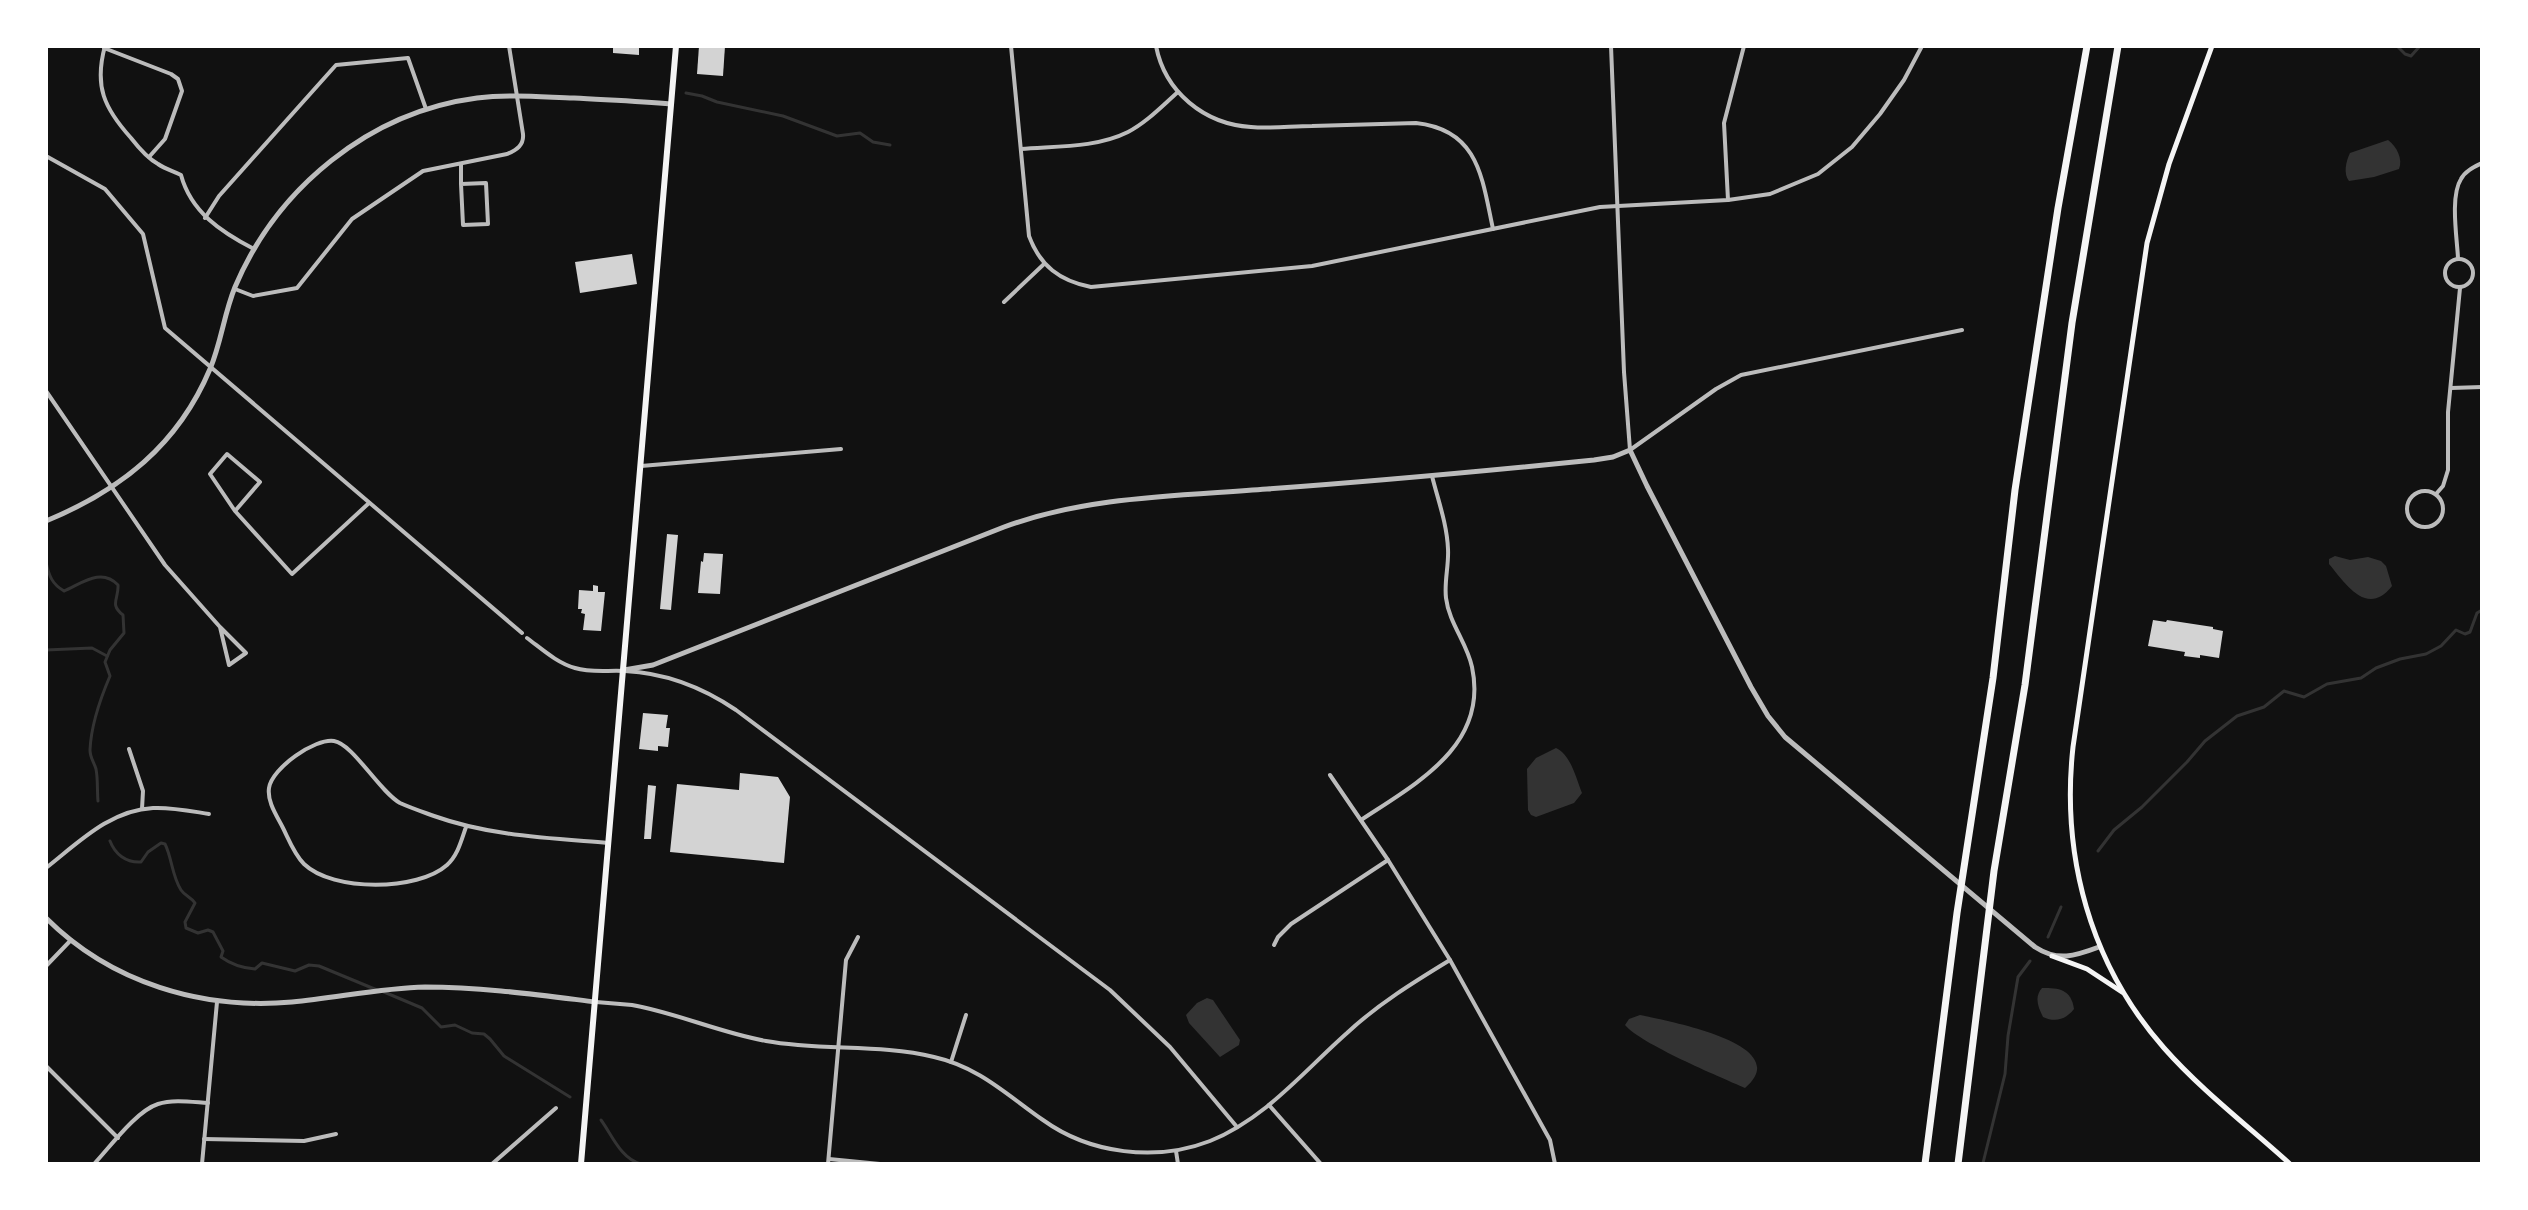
<svg xmlns="http://www.w3.org/2000/svg" width="2528" height="1210" font-family="'Varela Round',sans-serif">
	<style>
		.water { fill: #333 }
		.lines { fill: none; stroke-linecap: round; stroke-linejoin: round }
		.stream { stroke: #333; stroke-width: 3 }
		.building { fill: #d3d3d3 }
		.minor { stroke: #bcbcbc; stroke-width: 4 }
		.tertiary { stroke: #bcbcbc; stroke-width: 5 }
		.secondary { stroke: #f5f5f5; stroke-width: 5 }
		.primary { stroke: #f5f5f5; stroke-width: 6 }
		.motorway { stroke: #f5f5f5; stroke-width: 7 }
	</style>
	<rect width="100%" height="100%" fill="#111"/>
	<g class="water">
		<path d="M2388,140c9,7 15,19 11,29l-25,8 -25,4c-6,-7 -3,-20 1,-28z"/>
		<path d="M2335,556l15,4 18,-3 13,4 5,5 6,20c-25,32 -47,-3 -63,-22v-5z"/>
		<path d="M1556,748c15,7 20,30 26,45l-8,10 -38,14 -5,-2 -3,-5 -1,-41 9,-11z"/>
		<path d="M2042,988c17,0 29,1 32,21 -8,10 -18,14 -31,8 -5,-10 -9,-20 -1,-29z"/>
		<path d="M1207,998l6,2 27,40 -1,5 -19,12 -31,-34 -3,-8 11,-12z"/>
		<path d="M1640,1015c27,6 157,29 105,73 -27,-12 -104,-44 -120,-63l4,-6z"/>
	</g>
	<g class="lines">
		<g class="stream">
			<path d="M2397,46l8,8 6,2 9,-10"/>
			<path d="M686,93l16,3 15,6 66,14 54,20 23,-3 13,9 17,3"/>
			<path d="M46,562c3,14 6,22 18,29 17,-7 37,-24 54,-6 1,14 -9,19 5,30l1,18 -14,17 -5,12 5,14c-9,21 -19,50 -20,74 0,8 4,12 6,19 2,10 1,21 2,32"/>
			<path d="M46,650l46,-2 15,8"/>
			<path d="M110,841c5,13 16,22 31,21l7,-10 13,-9 4,1c7,14 7,32 16,46 4,6 10,7 14,13l-10,19 1,6 12,5 10,-3 5,2 10,19 -2,6c11,8 21,11 34,12l7,-6 33,8 14,-6 10,1 58,24"/>
			<path d="M2098,851l16,-21 28,-23 45,-45 18,-21 32,-25 27,-9 20,-16 20,6 23,-13 34,-6 15,-10 24,-9 26,-5 15,-8 15,-16 9,4 5,-2 7,-19 5,-3"/>
			<path d="M2048,937l13,-30"/>
			<path d="M384,992l38,16 19,19 14,-2 17,8 12,1 6,5 14,17 66,41"/>
			<path d="M601,1120c11,15 20,39 40,44"/>
			<path d="M1983,1163l22,-89 3,-38 10,-59 12,-16"/>
		</g>
	</g>
	<g class="building">
		<path d="M613,46h26v9l-26,-2z"/>
		<path d="M699,46h26l-2,30 -26,-2z"/>
		<path d="M632,254l5,30 -57,9 -5,-31z"/>
		<path d="M667,534l11,1 -7,75 -11,-1z"/>
		<path d="M704,553l19,1 -3,40 -22,-1 3,-32 2,1z"/>
		<path d="M593,585l5,1v6h7l-4,39 -18,-1 2,-16 -4,-1 1,-4h-4l1,-19 14,1z"/>
		<path d="M2153,620l13,2 1,-2 46,7v2l10,2 -4,27 -19,-3v3l-16,-2 1,-4 -37,-6z"/>
		<path d="M643,713l25,2 -2,13h4l-2,19 -10,-1v5l-19,-2z"/>
		<path d="M740,773l38,4 12,20 -6,66 -114,-11 7,-68 62,6z"/>
		<path d="M648,785l8,1 -5,53h-7z"/>
	</g>
	<g class="lines">
		<g class="minor">
			<path d="M105,46c-11,40 -1,62 26,92 7,9 16,20 27,26 7,5 15,7 23,11 10,37 40,57 73,74"/>
			<path d="M1011,46l18,190c11,30 31,45 62,51l221,-21 288,-59 128,-7 42,-6 48,-20 34,-27 28,-33 24,-34 18,-34"/>
			<path d="M1156,46c9,46 48,78 95,81 20,2 41,-1 61,-1 35,-1 70,-2 104,-3 63,7 66,55 77,106"/>
			<path d="M1611,46l13,326 6,78 86,-61 25,-14 221,-45"/>
			<path d="M104,48l67,26 7,5 4,12 -17,48 -16,18"/>
			<path d="M1021,149c35,-3 75,-1 107,-17 19,-10 34,-26 50,-40"/>
			<path d="M46,156l59,33 38,45 22,94 357,305"/>
			<path d="M461,164v20l25,-1 2,41 -25,1 -2,-41"/>
			<path d="M1728,200l-4,-77 20,-77"/>
			<path d="M205,218l14,-22 117,-131 72,-7 18,51"/>
			<path d="M2458,258c-1,-20 -8,-62 3,-79 4,-8 13,-12 21,-16"/>
			<circle cx="2459" cy="273" r="14"/>
			<path d="M235,289l18,7 44,-8 55,-69 71,-48 84,-17c10,-4 17,-9 16,-20l-14,-88"/>
			<path d="M1004,302l40,-38"/>
			<path d="M2451,388l31,-1"/>
			<path d="M46,391l119,174 55,62 9,38 17,-12 -26,-26"/>
			<path d="M641,466l200,-17"/>
			<circle cx="2425" cy="509" r="18"/>
			<path d="M2436,494l7,-8 5,-16v-58l12,-124"/>
			<path d="M235,511l25,-29 -33,-28 -17,20 25,37 57,63 77,-71"/>
			<path d="M527,638c15,11 30,25 48,30 16,5 33,2 50,3 42,2 77,16 111,39l374,280 60,57 67,80"/>
			<path d="M129,749l14,42 -1,18"/>
			<path d="M1330,775l58,85 62,100 100,180 5,24"/>
			<path d="M1361,820c54,-36 128,-74 111,-153 -5,-24 -23,-44 -26,-69 -2,-16 3,-33 2,-49 -1,-25 -10,-49 -16,-73"/>
			<path d="M466,827c-5,14 -8,28 -19,38 -29,26 -114,27 -143,-1 -10,-10 -15,-24 -21,-36 -6,-12 -16,-26 -14,-40 3,-20 46,-50 65,-47 19,3 45,50 66,62 11,5 23,9 34,13 56,20 114,22 174,27"/>
			<path d="M46,868c32,-25 64,-58 107,-60 18,-1 37,3 56,6"/>
			<path d="M1274,945l4,-8 13,-13 97,-64"/>
			<path d="M46,966l25,-26"/>
			<path d="M596,1002c12,1 24,2 36,3 45,8 89,28 134,36 55,10 114,3 168,16 45,10 73,38 109,63 47,34 113,42 167,21 55,-22 94,-70 137,-108 31,-29 67,-51 103,-73"/>
			<path d="M951,1062l15,-47"/>
			<path d="M46,1066l72,72"/>
			<path d="M1269,1105l52,59"/>
			<path d="M204,1139l100,2 32,-7"/>
			<path d="M1176,1151l2,13"/>
			<path d="M829,1159l51,5"/>
			<path d="M94,1164c16,-17 42,-53 64,-60 15,-5 34,-2 50,-1"/>
			<path d="M202,1164l15,-162"/>
			<path d="M492,1164l64,-56"/>
			<path d="M828,1164l18,-204 12,-23"/>
		</g>
		<g class="tertiary">
			<path d="M46,521c75,-31 132,-76 164,-152 11,-26 14,-55 25,-82 42,-99 134,-175 242,-189 33,-4 65,-1 97,0 33,2 65,3 97,6"/>
			<path d="M624,670l29,-5 351,-138c84,-31 175,-31 263,-38 109,-8 218,-18 327,-29l19,-3 17,-7 17,36 104,201 17,29 17,21 250,210c23,15 40,9 64,0"/>
			<path d="M46,918c65,65 156,92 246,84 44,-4 89,-14 133,-15 57,0 114,8 171,15"/>
		</g>
		<g class="secondary">
			<path d="M2212,46l-43,118 -22,79 -74,504c-12,109 17,217 91,301 37,42 84,78 126,116"/>
			<path d="M2052,956l35,13 35,23"/>
		</g>
		<path class="primary" d="M581,1164l95,-1118"/>
		<g class="motorway">
			<path d="M1925,1164l32,-251 36,-235 22,-188 43,-282 29,-162"/>
			<path d="M1958,1164l36,-293 31,-186 47,-362 46,-277"/>
		</g>
	</g>
	<rect width="2528" height="1210" fill="none" stroke="#ffffff" stroke-width="96"/>
</svg>
